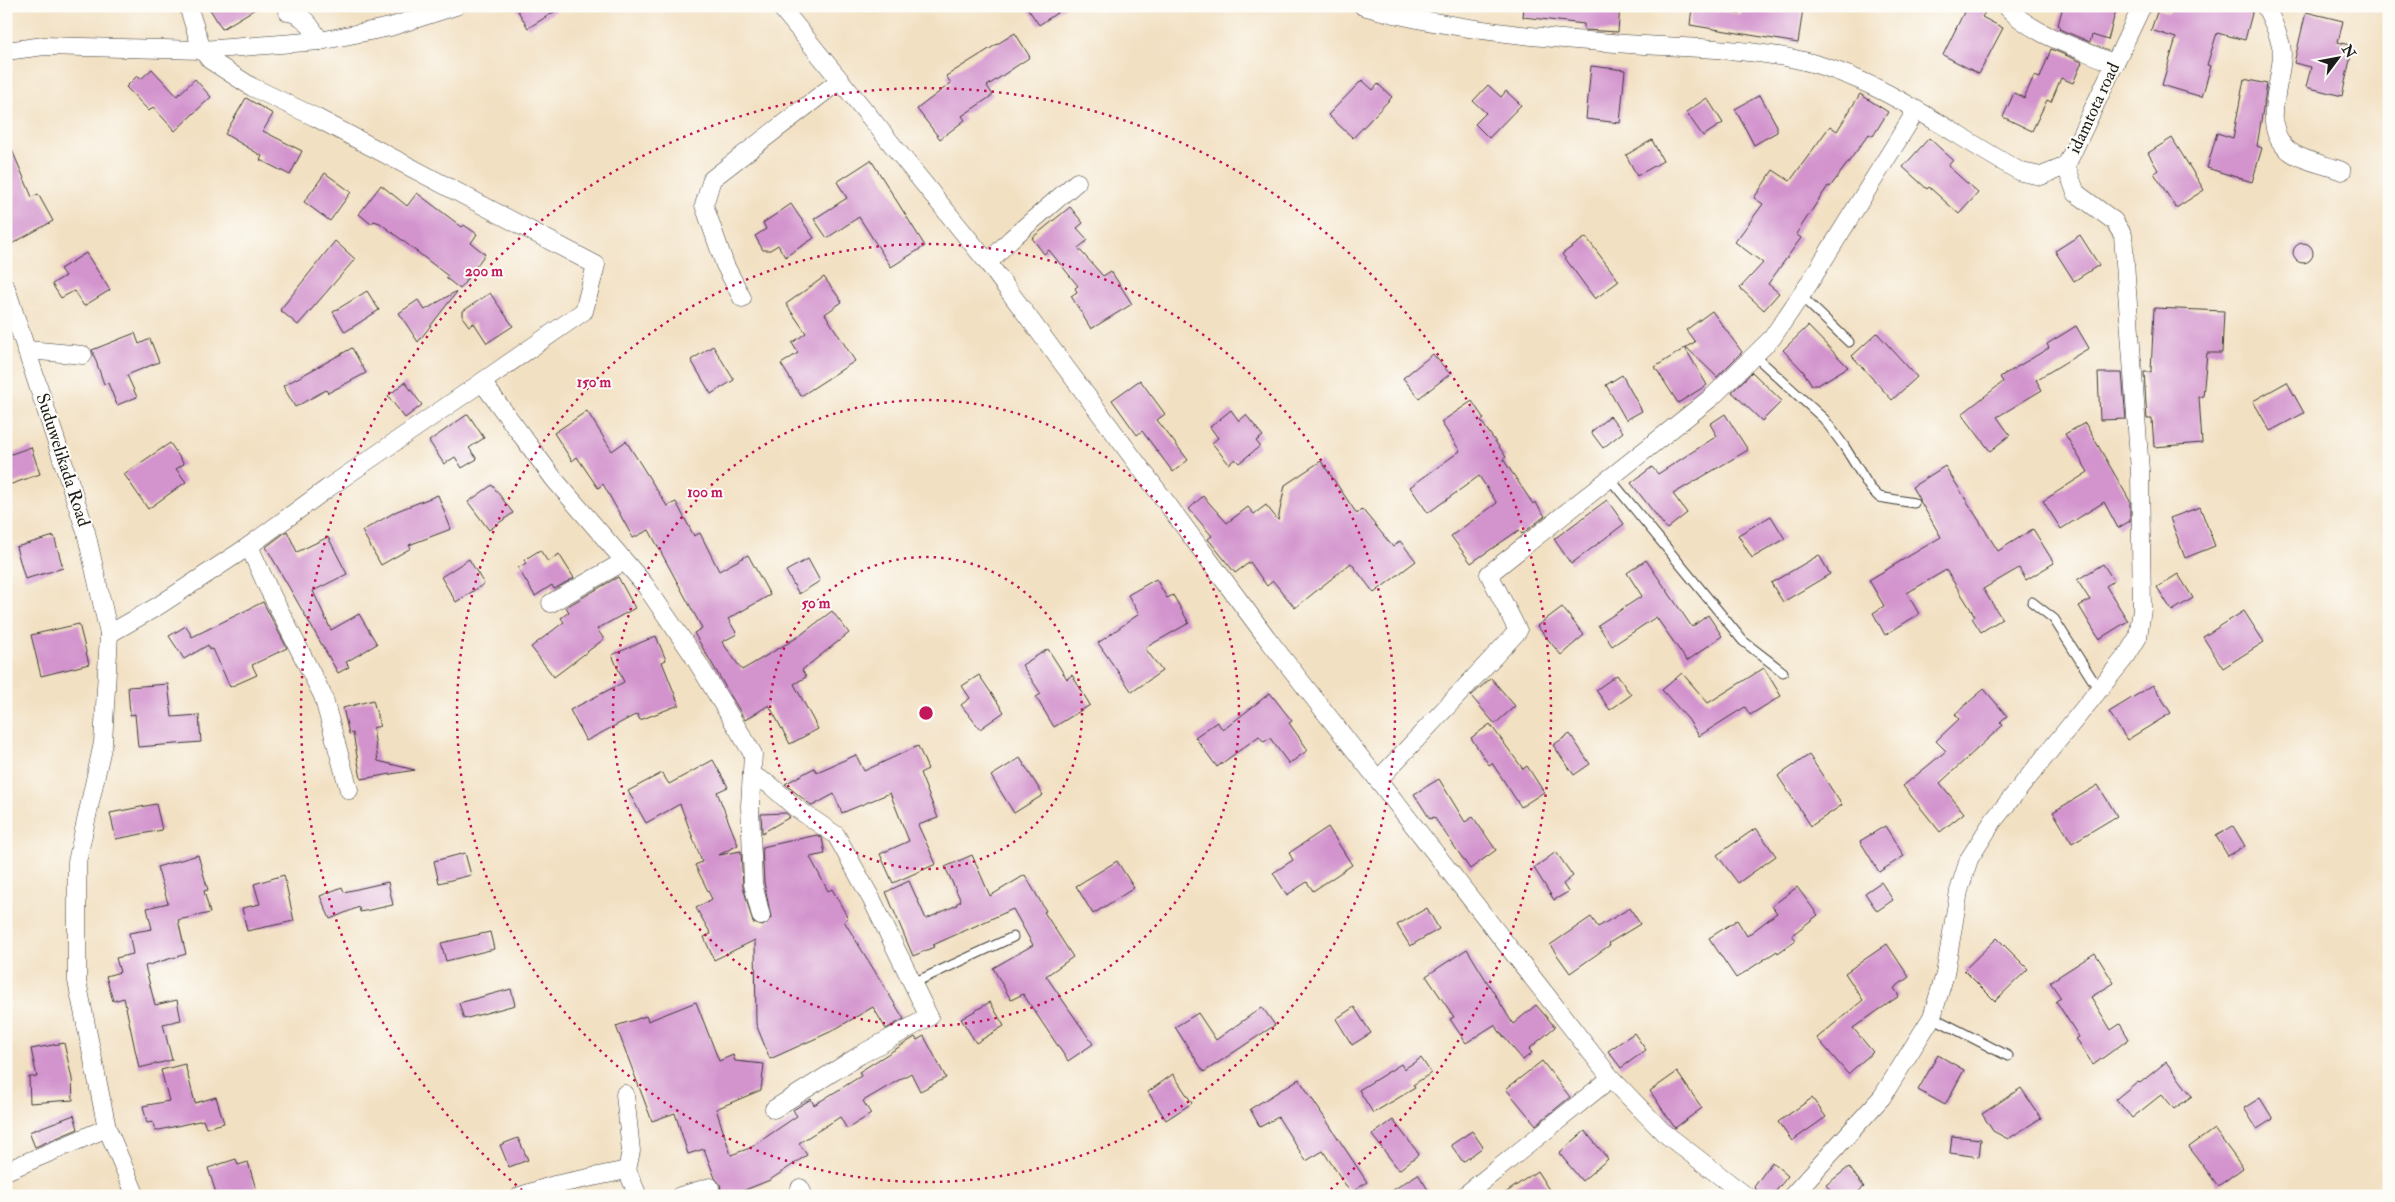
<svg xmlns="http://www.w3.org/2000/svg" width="2395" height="1202" font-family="'IM FELL Double Pica',serif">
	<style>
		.building { fill: #d394ce }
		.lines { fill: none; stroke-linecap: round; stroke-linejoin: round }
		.service-casing { stroke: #3c3935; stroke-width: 11 }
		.minor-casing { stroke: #3c3935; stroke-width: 19 }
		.service { stroke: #fff; stroke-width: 9 }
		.minor { stroke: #fff; stroke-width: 18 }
		.ring { fill: none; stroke: #c2185b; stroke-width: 2.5; stroke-dasharray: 2.5 5 }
		.labels { text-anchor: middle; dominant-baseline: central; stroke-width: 4; stroke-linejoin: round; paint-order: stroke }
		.street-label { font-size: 18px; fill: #1c1c1c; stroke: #fdfcf7 }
		.centre { fill: #c2185b; stroke: #fdfcf7; stroke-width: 2.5 }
		.ring-label { font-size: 15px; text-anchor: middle; font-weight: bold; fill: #c2185b; stroke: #fdfcf7; stroke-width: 4; stroke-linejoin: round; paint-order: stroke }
	</style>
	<rect width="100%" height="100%" fill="#fdfcf7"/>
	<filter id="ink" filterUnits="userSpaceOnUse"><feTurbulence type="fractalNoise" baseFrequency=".02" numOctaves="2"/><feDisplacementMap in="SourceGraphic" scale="10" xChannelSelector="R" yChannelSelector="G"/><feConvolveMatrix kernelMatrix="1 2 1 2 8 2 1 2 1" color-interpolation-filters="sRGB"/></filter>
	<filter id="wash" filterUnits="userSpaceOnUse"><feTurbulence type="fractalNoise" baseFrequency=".0096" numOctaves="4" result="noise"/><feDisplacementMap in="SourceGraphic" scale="20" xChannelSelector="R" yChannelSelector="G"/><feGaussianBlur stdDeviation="1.12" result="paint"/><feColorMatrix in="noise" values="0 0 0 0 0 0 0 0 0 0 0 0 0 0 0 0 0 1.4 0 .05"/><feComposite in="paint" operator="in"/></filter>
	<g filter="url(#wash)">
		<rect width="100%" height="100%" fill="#f2e0c2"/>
		<g id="blocks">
			<g class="building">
				<path d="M208,6h52l-38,23z"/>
				<path d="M515,6h49l-36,22z"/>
				<path d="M1026,6h41l-28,19z"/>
				<path d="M1524,6h96l-2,26 -34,-2v-6l-61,-7z"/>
				<path d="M1741,6h48l14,3 -5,34 -108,-18 2,-18 48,7z"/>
				<path d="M1967,6h22l-7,11 21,11 -24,46 -36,-19z"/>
				<path d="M2063,6h54l-9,34 -16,-5 -2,7 -31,-13 1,-3 -2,-1z"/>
				<path d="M2171,6h83l-9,34 -28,-7 -10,32 4,1 -9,31 -40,-12 14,-47 -25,-8 7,-21 11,4z"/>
				<path d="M2306,12l37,9 -5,21 15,4 -11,50 -36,-9 5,-20 -17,-4z"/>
				<path d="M1015,33l15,24 -43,29 6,9 -31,21 3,4 -25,19 -23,-30 34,-26 -5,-7z"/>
				<path d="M2051,49l31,13 -9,21 -12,-5 -10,24 -4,-2 -15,31 -29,-14 11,-24 10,5 10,-22 6,2z"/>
				<path d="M1591,66l34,4 -5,53 -34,-4z"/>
				<path d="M152,69l25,27 18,-17 16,18 -36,34 -22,-24 -4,4 -23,-24 11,-11 4,3z"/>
				<path d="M2244,79l23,5 -10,62 5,2 -10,34 -45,-14 10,-35 16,5z"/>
				<path d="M1362,80l11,10 5,-6 14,13 -39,41 -25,-23z"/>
				<path d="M1488,85l13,12 5,-6 15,14 -32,33 -14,-14 11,-11 -13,-12z"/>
				<path d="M1860,94l28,18 -15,24 -4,-2 -39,53 -2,-1 -32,48 5,4 -33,46 11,9 -15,17 -24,-22 23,-25 -28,-21 28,-38 -9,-6 19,-28 17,11 40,-55 7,5z"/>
				<path d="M1760,95l17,31v6l-23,13 -19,-36z"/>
				<path d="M246,98l27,16 -10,17 39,20 -12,24 -30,-15 2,-4 -37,-22z"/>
				<path d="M1707,98l16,25 -20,13 -17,-24z"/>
				<path d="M6,136l26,61 6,-3 15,27 -47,26z"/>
				<path d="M1929,138l24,22 -5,6 30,27 -19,21 -30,-27 -2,2 -24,-22z"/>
				<path d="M2172,138l32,52 -28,18 -22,-35 4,-3 -10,-17z"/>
				<path d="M1652,140l11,21 -26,15 -11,-21z"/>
				<path d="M871,160l54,86 -34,21 -32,-50 -32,21 -13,-19 33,-21 -10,-16z"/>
				<path d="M325,173l26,19 -21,29 -26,-19z"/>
				<path d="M381,185l26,21 10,-13 45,34 2,-2 13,9 -6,9 14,11 -25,35 -14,-11 2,-2 -68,-53 -6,-2 -3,3 -12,-10z"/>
				<path d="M791,204l23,34 -29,19 -7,-12 -8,5h-7l-8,-14 11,-7 -3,-6z"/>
				<path d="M1070,207l13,16 -6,5 11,12 -10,8 25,28 8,-5 21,33 -41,25 -20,-33 6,-4 -2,-4 3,-2 -29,-36 -5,4 -12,-16z"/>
				<path d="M2080,235l19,30 -25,16 -19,-30z"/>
				<path d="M1586,237l33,44 -24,18 -33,-45z"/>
				<path d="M335,241l20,18 -57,66 -18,-15z"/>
				<circle cx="2303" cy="253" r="10"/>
				<path d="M86,253l24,37 -26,16 -10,-15 -13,7 -9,-14 13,-8 -5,-7z"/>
				<path d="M824,277l18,25 -17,12 30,47 -54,35 -20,-32 17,-11 -6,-10 14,-10 -20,-29z"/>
				<path d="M367,291l12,19 -34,22 -12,-20z"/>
				<path d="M455,292l1,1 -38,49 -19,-29 19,-13 7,10z"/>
				<path d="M490,293l23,33 -26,17 -13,-20 -5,3 -6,-8v-7z"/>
				<path d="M2154,308l70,3 -2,42h-15l-4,44h-4l3,46 -48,4 -2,-28h-5l-3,-47h7z"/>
				<path d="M1712,311l30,41 -25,25 -31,-30 9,-5 -9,-12z"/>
				<path d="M1808,326l40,41 -30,18h-6l-9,-14 -20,-21z"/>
				<path d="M2076,326l13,22 -53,32 6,10 -45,27 13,18 -20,16 -28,-37 41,-32 -3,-5 49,-29 -2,-4z"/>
				<path d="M135,333l4,11 11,-5 9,23 -32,13 10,22 -20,8 -9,-22 -4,1 -12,-34z"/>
				<path d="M1877,333l40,44 -25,23 -40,-44z"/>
				<path d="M713,346l21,34 -23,14 -20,-34z"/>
				<path d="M352,348l14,25 -38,20 -2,-3 -31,17 -12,-21z"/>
				<path d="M1685,348l22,37 -29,18 -23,-36z"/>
				<path d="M1433,354l17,20 -31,24 -16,-20z"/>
				<path d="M1752,372l30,29 -20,20 -30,-29z"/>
				<path d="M2098,373h24l4,46 -26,1z"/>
				<path d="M1622,375l20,36 -16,9 -20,-35z"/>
				<path d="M1140,380l25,34 -8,6 31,40 -15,12 -31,-41 -5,4 -25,-35z"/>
				<path d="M405,382l17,23 -17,13 -17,-22z"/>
				<path d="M2287,382l17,31 -34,18 -17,-30z"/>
				<path d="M1472,401l12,18 -3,2 25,36 -3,2 30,45 2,-2 10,14 -23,18 -3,-4 -48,33 -20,-27 46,-33 -18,-27 -51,37 -18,-26 50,-36 -19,-29z"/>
				<path d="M1231,410l8,11 7,-6 17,21 -7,5 4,5 -21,17 -4,-4 -6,5 -17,-21 6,-5 -8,-11z"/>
				<path d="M587,411l25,40 14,-10 41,65 9,-4 18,34 6,-3 19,38 29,-16 22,40 -42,24 9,15 -15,8 20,28 56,-33 34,-26 17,22 -47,37 4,7 -12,7 24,45 -28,15 -21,-39 -24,15 -51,-87 8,-5 -53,-98 -16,8 -30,-54 -5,4 -21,-31 -5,4 -18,-28z"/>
				<path d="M468,414l16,24 -15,10 8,11 -15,9 -7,-11 -11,7 -15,-23z"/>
				<path d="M1725,414l23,36 -75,44 14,19 -20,16 -36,-46 21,-16 6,7 59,-38 -7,-12z"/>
				<path d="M1610,416l13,16 -20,16 -12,-16z"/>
				<path d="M2085,423l45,78v20l-12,7 -14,-26 -43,27 -18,-28 45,-29 -23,-38z"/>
				<path d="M170,443l14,21 -8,5 10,13 -38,27 -24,-35z"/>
				<path d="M31,447l9,27 -34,12v-30z"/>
				<path d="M1321,461l36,53 5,-5 31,38 7,-6 16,20 -42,32 -23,-30 -56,45 -22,-27 -6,5 -17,-24 -15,11 -27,-34 4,-3 -23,-27 14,-13 24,27 21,-16 6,7 12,-9 12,15 7,-35z"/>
				<path d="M1945,466l53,85 35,-22 21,34 -28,17 -7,-12 -36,21 19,30 -21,13 -9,-14 3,-2 -29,-46 -39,23 12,21 -34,21 -12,-22 11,-7 -15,-26 72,-43 -29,-50z"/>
				<path d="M492,485l21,28 -24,17 -21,-28z"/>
				<path d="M438,495l13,34 -42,16 2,3 -30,17 -19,-34 35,-20z"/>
				<path d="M1607,500l17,24 -53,40 -17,-25z"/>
				<path d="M2200,507l15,39 -30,12 -15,-40z"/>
				<path d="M1771,516l14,23 -33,19 -14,-23z"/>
				<path d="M287,531l10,21 31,-15 19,37 -34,17 18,39 28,-16 18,30 -31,18 3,5 -11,6 -72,-126z"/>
				<path d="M54,536l9,32 -38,11 -9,-32z"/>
				<path d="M540,550l8,12 11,-8 15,24 -20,11 -2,-4 -17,11 -17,-28 8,-5 -2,-3z"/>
				<path d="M1819,555l11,19 -47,28 -12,-19z"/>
				<path d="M469,559l15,25 -28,18 -15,-25z"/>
				<path d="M808,559l12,22 -21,13 -13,-23z"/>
				<path d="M1646,560l46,67 16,-12 14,21 -35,25 -31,-44 -44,29 -14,-21 44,-29 -15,-23z"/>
				<path d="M2103,564l11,17 -8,5 22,35 -29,18 -20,-33 11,-6 -13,-20z"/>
				<path d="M2178,574l15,24 -21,13 -15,-24z"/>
				<path d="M618,577l17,31 -38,21 7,10 -50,38 -23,-30 33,-25 -3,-4 8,-6 -3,-5z"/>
				<path d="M1156,579l11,19 6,-3 16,28 -44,25 17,23 -30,21 -34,-49 41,-29 -11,-19z"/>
				<path d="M263,602l24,46 -35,17 5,10 -27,12 -17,-38 -3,1 -2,-5 -24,14 -15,-23 17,-10 6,11z"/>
				<path d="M1562,607l22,28 -23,20 -24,-29z"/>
				<path d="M2244,611l20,31 -41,26 -20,-31z"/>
				<path d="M79,624l10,40 -48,12 -10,-41z"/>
				<path d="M656,636l10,24 -4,2 17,43 -39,15 -3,-6 -51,27 -16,-31 54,-28 -12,-27z"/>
				<path d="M1048,649l19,30 5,-4 18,30 -36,22 -18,-30 5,-3 -19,-29z"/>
				<path d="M1764,668l17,28 -31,19 -5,-8 -46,29 -11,-17 -26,-29 20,-17 26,30z"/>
				<path d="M979,675l25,37 -24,17 -19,-24 9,-7 -8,-12z"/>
				<path d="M1617,675l14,20 -21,15 -14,-20z"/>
				<path d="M1491,678l24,28 -20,18 -24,-28z"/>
				<path d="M168,684l4,33 27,-2 2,27 -63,5 -3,-33 -5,1 -2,-28z"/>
				<path d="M2153,685l18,28 -44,27 -18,-28z"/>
				<path d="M1984,689l23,27 -7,6 3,3 -63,58 24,30 -24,19 -37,-46 43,-35 -10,-10 23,-22 -4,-5z"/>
				<path d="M1270,693l22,28 -3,2 19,27 -19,14 -19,-26 -6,4 -5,-6 -42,31 -22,-30 22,-15 6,8z"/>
				<path d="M373,700l7,26 -7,2 5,33 37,9 -54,9 -8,-46 -4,1 -6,-26z"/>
				<path d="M1490,724l33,45 4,-3 17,26 -23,15 -29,-44 -3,2 -18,-27z"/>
				<path d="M1570,734l20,30 -16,11 -21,-30z"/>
				<path d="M918,746l10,23 -8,4 18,45 -20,7 18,39 -43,19 -13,-29 29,-13 -19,-48 -48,20 -8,-19 -22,12 -27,-22 29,-16 3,4 39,-17 8,16z"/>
				<path d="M1809,755l33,50 -31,21 -33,-50z"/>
				<path d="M1020,758l23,37 -29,18 -23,-37z"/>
				<path d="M713,760l15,27 -11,5 21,53 -19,10 22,-4 2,35 10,37 10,3 8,-8 -7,-36 -2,-35 55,-12 5,3 3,16 -15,3 18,34 4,-2 16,29 -4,3 60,98 -18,10 -13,-22 -43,25 -60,27 -14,-35 -1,-84 -41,20 -10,-23 7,-3 -15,-26 16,-9 -17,-34 7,-3 -22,-58 -34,19 -18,-32 34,-18 7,11z"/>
				<path d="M1439,779l26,43 8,-5 23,33 -26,19 -36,-52 -4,2 -16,-25z"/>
				<path d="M2098,785l19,31 -45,27 -19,-31z"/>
				<path d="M156,804l6,26 -46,9 -6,-26z"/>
				<path d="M786,813l4,4 -28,16 -1,-19z"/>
				<path d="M1885,826l19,30 -25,16 -19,-31z"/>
				<path d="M2233,826l12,20 -17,10 -12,-20z"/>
				<path d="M1328,827l24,38 -39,26 -6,-9 -20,13 -14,-22 20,-13 -4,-7z"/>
				<path d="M1756,828l20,28 -38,27 -21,-28z"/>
				<path d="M1556,852l17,24 -10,8 5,8 -14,8 -20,-32z"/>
				<path d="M465,853l6,22 -32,8 -5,-22z"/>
				<path d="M198,855l10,35 -4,1 6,22 -32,7 8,34 -41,12 10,39 22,-5 4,20 -18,4 9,36 -33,8 -15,-70 -11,3 -7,-25 14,-4 -4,-14 17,-4 -4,-21 23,-4 -5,-21 21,-5 -11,-36z"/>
				<path d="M972,855l18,41 35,-21 21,36 -2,1 29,45 -27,19 47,68 -25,17 -45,-67 -12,6 -18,-32 40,-23 -20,-36 -80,36 1,2 -21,9 -27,-64 23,-11 17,38 31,-14 -1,-1 5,-3 -16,-34z"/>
				<path d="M1117,861l17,27 -41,26 -17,-28z"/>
				<path d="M284,875l10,46 -47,10 -5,-23 18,-4 -6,-20z"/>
				<path d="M388,882l5,23 -33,7 -1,-5 -29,12 -10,-23 22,-9 2,5z"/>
				<path d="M1881,882l12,18 -16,11 -12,-18z"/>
				<path d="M1797,887l21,28 -26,20 4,5 -18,13 -1,-2 -41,27 -27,-40 28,-18 10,16 30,-23 -5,-7z"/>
				<path d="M1427,908l12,21 -29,17 -13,-21z"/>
				<path d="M1630,908l10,16 -31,19 1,2 -40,28 -20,-28 41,-28 7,10z"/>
				<path d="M490,932l4,17 -48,12 -5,-18z"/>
				<path d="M1997,938l31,31 -33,32 -31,-31z"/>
				<path d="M1887,944l22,33 -15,11 5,8 -46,32 20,24 -25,22 -31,-36 46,-38 -18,-27z"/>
				<path d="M1467,949l46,75 23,-19 19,22 -26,22 3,4 -9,7 -29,-35 -28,18 -16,-24 4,-2 -28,-41z"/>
				<path d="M2095,953l19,30 -23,14 20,33 9,-6 9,15 -36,26 -15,-24 -2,-2 3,-2 -23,-36 5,-3 -11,-16z"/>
				<path d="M511,989l4,16 -51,14 -5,-16z"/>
				<path d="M696,1002l23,59 14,-6 2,6 29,3 -3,26 -45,19 15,46 19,-7 47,-32 -4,-6 18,-11 3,6 47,-29 -2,-4 56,-35 2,3 7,-4 22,42 -26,13 -9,-18 -48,28 8,13 -24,15 -7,-12 -41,26 8,12 -37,25 -40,16h-8l-2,-12 -5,-6 -11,-29 -16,5 -13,-41 -23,8 -36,-95 30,-10 2,5z"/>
				<path d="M990,1002l14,24 -28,17 -15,-24z"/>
				<path d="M1262,1007l13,18 -71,47 -29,-45 23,-14 18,27z"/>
				<path d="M1354,1007l17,26 -19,12 -16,-26z"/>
				<path d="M1634,1033l12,17 -25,18 -13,-17z"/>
				<path d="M64,1043l8,36 1,21 -43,3 -1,-26h8l-6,-28z"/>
				<path d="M1938,1055l26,15 -19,35 -27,-15z"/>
				<path d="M1421,1058l10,15 -18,12 2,3 -42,25 -14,-23 42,-26 3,5z"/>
				<path d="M1542,1061l28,36 -34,28 -30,-36z"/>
				<path d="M2166,1062l26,34 -18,13 -12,-15 -30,24 -16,-19 22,-18 2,2z"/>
				<path d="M185,1064l10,39 21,-6 8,26 -18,5 -3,-8 -48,11 -2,-9 -6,1 -4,-17 26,-5 -8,-31z"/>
				<path d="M1677,1072l25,36 -27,20 -25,-37z"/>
				<path d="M1173,1074l19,29 -26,17 -18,-28z"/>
				<path d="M1299,1079l68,103 -16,11 -28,-42 -17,10 -28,-44 -18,10 -10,-18z"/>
				<path d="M2021,1088l20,30 -33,21 -15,-8 -11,-17z"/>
				<path d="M1812,1098l14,19 -34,24 -14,-19z"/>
				<path d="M2260,1098l13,21 -16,10 -13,-21z"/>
				<path d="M74,1115l4,14 -43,18 -6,-15z"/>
				<path d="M1393,1120l26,34 -20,16 -27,-35z"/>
				<path d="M2214,1129l29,39 -25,18 -29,-39z"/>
				<path d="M1472,1131l11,16 -20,15 -12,-17z"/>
				<path d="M1585,1131l23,28 -26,22 -23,-28z"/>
				<path d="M1952,1136l29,3 -2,18 -29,-4z"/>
				<path d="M518,1138l10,22 -19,7 -9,-22z"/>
				<path d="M236,1159l2,6 10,-3 10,34h-41l-9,-28z"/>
				<path d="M1772,1162l16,14 -16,20h-10l-8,-9z"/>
				<path d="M1849,1167l15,20 -11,9h-18l-9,-11z"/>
				<path d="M1537,1171l16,25h-52z"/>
				<path d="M1418,1174l14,22h-48z"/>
			</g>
		</g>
	</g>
	<g filter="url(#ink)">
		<use href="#blocks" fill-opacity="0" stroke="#3c3935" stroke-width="1"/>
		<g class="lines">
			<g class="service-casing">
				<g id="service">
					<path d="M1801,296l48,46"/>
					<path d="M1754,355l70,64 20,27 26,42 9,9 35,6"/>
					<path d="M1610,479l133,162 40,31"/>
					<path d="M2032,602l22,17 45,71"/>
					<path d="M913,983l100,-46"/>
					<path d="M1932,1017l76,39"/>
				</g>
			</g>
			<g class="minor-casing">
				<g id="minor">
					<path d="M188,6l14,44 8,10 42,27 63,30 281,148 -12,46 -102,71"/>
					<path d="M780,6l208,257 279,375 344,440 52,54 83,64"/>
					<path d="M1363,6c91,25 187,33 281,39 50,3 102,4 151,14 83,17 153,73 226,113l20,4 25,-10"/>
					<path d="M2006,6c27,30 72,41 109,58"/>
					<path d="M2265,6c6,10 17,36 17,47 0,33 -25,79 12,101 14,8 33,11 48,17"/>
					<path d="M288,12c16,2 24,16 32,29"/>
					<path d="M6,51l38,-5 158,4 118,-9 70,-14 66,-21"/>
					<path d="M988,263l23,-24 66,-57"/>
					<path d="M6,288l80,244 23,102 -6,109 -26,119v119l30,147 29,68"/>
					<path d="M742,298l-17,-33 -21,-60 8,-26 128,-99"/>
					<path d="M28,350l55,5"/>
					<path d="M249,546l19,42 55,108 26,94"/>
					<path d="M551,603l72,-41"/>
					<path d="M109,634l49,-28 91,-60 79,-58 154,-106 72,97 91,106 48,70 60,99 -3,52 3,78 8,32"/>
					<path d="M752,775l18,10 26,23 40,27 36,65 57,117 -69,38 -86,54"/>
					<path d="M1378,780l140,-149 -29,-57 223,-177 60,-59 36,-53 108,-174"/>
					<path d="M625,1094l6,57 -4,19"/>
					<path d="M6,1171l101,-43"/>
					<path d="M800,1188l4,8"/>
					<path d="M520,1196l34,-11 73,-15 11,26"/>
					<path d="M680,1196l30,-9"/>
					<path d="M1464,1196l147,-118"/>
					<path d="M1792,1196l90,-99 50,-80 13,-43 14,-83 10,-32 24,-38 134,-166 11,-18 4,-28 -2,-138 -17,-236 -9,-14 -38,-28 -10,-27 76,-160"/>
				</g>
			</g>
			<use href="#service" class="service"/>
			<use href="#minor" class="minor"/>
		</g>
	</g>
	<g class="ring">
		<circle cx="926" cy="713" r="156"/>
		<circle cx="926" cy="713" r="313"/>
		<circle cx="926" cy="713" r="469"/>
		<path d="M528 1195A625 625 0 1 1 1324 1195"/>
	</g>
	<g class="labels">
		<g class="street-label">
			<text transform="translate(2094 108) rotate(-65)">idamtota road</text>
			<text transform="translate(63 460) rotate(72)">Suduwelikada Road</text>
		</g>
	</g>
	<circle cx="926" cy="713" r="8" class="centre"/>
	<g class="ring-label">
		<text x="484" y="276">200 m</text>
		<text x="594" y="387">150 m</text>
		<text x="705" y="497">100 m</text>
		<text x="816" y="608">50 m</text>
	</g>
	<rect width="2395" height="1202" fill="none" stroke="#fdfcf7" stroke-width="25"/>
	<g transform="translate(2338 58) rotate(58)" stroke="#fdfcf7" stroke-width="4" paint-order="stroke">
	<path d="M0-4L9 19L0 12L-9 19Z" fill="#1c1c1c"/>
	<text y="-8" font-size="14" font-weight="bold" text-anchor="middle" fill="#1c1c1c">N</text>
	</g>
</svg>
